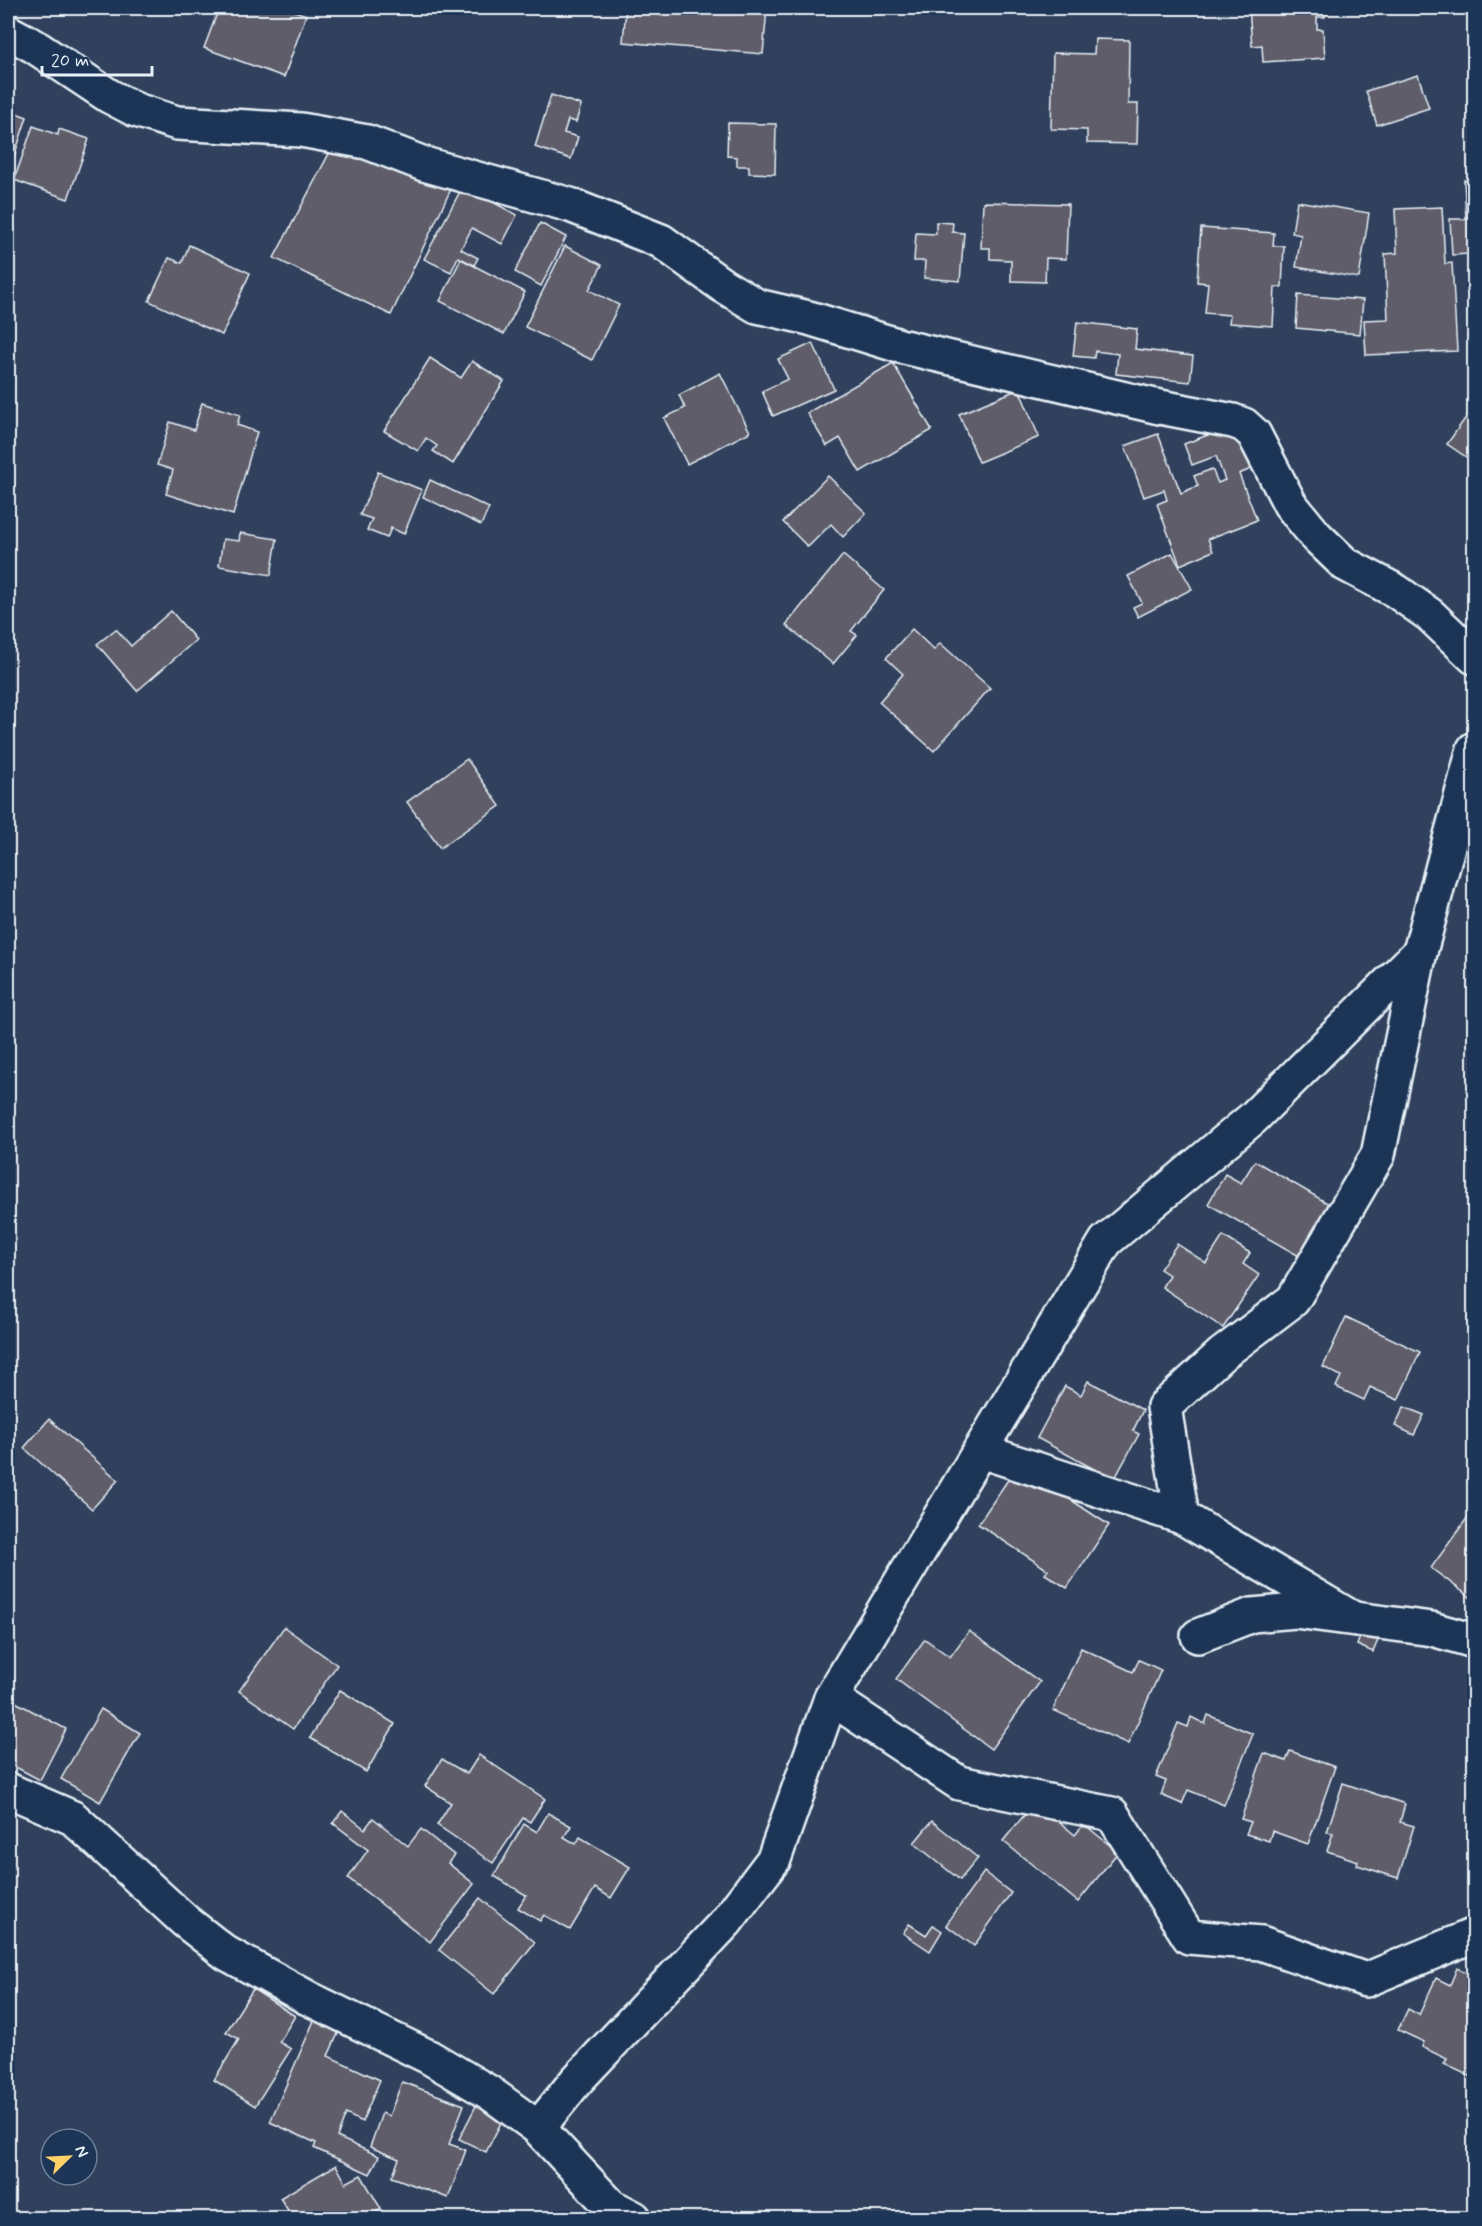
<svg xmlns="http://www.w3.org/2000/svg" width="1482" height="2226" font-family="Mynerve,sans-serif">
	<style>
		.building { fill: #5f5d6a; stroke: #e8f1f8; stroke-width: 1.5 }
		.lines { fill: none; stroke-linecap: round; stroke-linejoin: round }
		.minor-casing { stroke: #e8f1f8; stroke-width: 38 }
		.minor { stroke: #1d3557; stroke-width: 33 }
	</style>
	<rect width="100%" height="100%" fill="#31415d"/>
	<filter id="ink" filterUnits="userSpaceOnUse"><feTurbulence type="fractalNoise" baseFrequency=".0167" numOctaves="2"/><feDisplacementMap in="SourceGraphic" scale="12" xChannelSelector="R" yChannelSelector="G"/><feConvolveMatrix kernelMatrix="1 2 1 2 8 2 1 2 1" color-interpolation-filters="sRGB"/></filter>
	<g filter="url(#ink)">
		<g class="building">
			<path d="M219,8h67l20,7 -22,62 -80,-29z"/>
			<path d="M626,8h141l-4,46 -140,-12z"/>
			<path d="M1249,8h75l1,9h-8v12h6l2,29 -62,4 -1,-17 -10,1z"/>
			<path d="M1095,39l34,1 -1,64h10l-1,40 -50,-1v-13l-36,-1 2,-76 41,1z"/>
			<path d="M1418,75l11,33 -52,17 -11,-34z"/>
			<path d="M551,95l30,10 -5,17 -8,-2 -4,13 14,4 -7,22 -36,-12z"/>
			<path d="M8,110l19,7 -19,58z"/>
			<path d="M728,123l48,1 -1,50 -26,-1v-7h-12v-9l-10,-1z"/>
			<path d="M33,126l25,9 1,-6 30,10 -21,60 -54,-19z"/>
			<path d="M332,148l119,41 -60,126 -117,-57z"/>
			<path d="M1464,180h10v98h-4l-1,-24 -17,1 -2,-36h16z"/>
			<path d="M463,186l54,29 -15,29 -30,-16 -11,21 17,9 -4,7 -16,-8 -7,15 -27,-13z"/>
			<path d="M1297,201l72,12 -10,65 -63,-11 5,-32 -9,-2z"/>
			<path d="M983,202l85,2 -2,55 -20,-1 -1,24 -34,-1v-21l-21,-1v-11h-9z"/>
			<path d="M1442,207l3,57 7,-1 5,88 -91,4 -2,-35 24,-1 -3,-65 12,-1 -2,-44z"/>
			<path d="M936,222l17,1 -1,9 12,1 -4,48 -36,-3 1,-17h-11l2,-28 20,1z"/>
			<path d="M540,223l26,14 -25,49 -26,-14z"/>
			<path d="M1201,228l73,5 -1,13h11l-2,41h-7l-2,39 -44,-3 1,-8 -25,-2 3,-30 -11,-1z"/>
			<path d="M189,245l61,28 -28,62 -73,-34 20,-43 13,5z"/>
			<path d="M565,246l37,19 -13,25 30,15 -27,55 -67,-33z"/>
			<path d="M461,259l64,33 -21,42 -64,-33z"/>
			<path d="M1298,295l65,5 -3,34 -64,-6z"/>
			<path d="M1077,322l60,7 -2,20 58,7 -3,26 -74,-8 2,-20 -23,-3 -1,7 -21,-2z"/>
			<path d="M813,343l21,46 -61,27 -11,-25 26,-12 -10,-20z"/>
			<path d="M430,358l31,20 11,-17 32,20 -51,83 -20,-13 4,-5 -11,-8 -8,13 -34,-20z"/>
			<path d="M893,363l39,67 -72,42 -20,-34 -13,8 -20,-33z"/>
			<path d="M720,373l30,59 -63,32 -23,-46 21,-10 -6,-13z"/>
			<path d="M1019,389l20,48 -60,25 -20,-48z"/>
			<path d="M202,403l38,12 -3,10 20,7 -24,83 -67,-21 7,-24 -16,-5 13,-43 24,8z"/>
			<path d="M1474,406v39l-8,12 -19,-13z"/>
			<path d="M1234,425l17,44 -12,5 18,46 -49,19 5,12 -33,14 -23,-61 10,-4 -3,-10 -20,7 -19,-51 33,-12 23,59 17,-7 -4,-10 18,-7 6,14 7,-3 -9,-24 -24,9 -8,-21z"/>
			<path d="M378,472l44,18 -18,44 -13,-6 -4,10 -20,-8 5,-11 -12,-4z"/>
			<path d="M828,476l38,37 -23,24 -12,-13 -23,23 -25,-25z"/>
			<path d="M430,480l59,28 -8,17 -58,-28z"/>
			<path d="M240,533l37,6 -6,36 -52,-9 4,-27 16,2z"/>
			<path d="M1172,553l20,36 -54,28 -5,-10 9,-4 -14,-27z"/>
			<path d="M843,555l41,35 -33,41 6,4 -24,29 -47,-39z"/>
			<path d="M171,611l25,29 -59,51 -40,-47 19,-15 15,17z"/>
			<path d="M912,629l22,21 6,-7 50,45 -56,63 -55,-49 24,-28 -17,-16z"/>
			<path d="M467,759l33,47 -60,42 -33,-46z"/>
			<path d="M1255,1161l74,43 -30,52 -91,-52 17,-30 16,9z"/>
			<path d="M1223,1236l27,17 -7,11 16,11 -36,53 -61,-41 7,-12 -9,-6 17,-25 29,19z"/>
			<path d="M1346,1317l74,35 -22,48 -28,-13 -6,13 -28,-13 5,-11 -18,-9z"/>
			<path d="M1088,1381l55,29 -10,21 6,3 -25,46 -77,-42 28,-52 16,9z"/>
			<path d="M1404,1407l20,8 -10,20 -19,-9z"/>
			<path d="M49,1419l69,61 -26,29 -68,-61z"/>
			<path d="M1018,1465l91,60 -42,63 -22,-14 3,-4 -70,-46z"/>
			<path d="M1473,1510l1,1v89l-43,-32z"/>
			<path d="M284,1627l53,38 -44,64 -54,-38z"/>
			<path d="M969,1631l71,51 -49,67 -95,-70 29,-40 25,18z"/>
			<path d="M1362,1631l17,7 -6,14 -16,-7z"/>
			<path d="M1081,1648l52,24 6,-12 22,10 -33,74 -75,-34z"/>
			<path d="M340,1690l55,34 -29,48 -56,-34z"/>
			<path d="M8,1698l58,31 -26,51 -32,-17z"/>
			<path d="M101,1709l39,24 -40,69 -39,-23z"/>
			<path d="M1208,1715l45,19 -29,71 -36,-15 -6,14 -21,-9 5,-14 -10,-4 22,-54 10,4 3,-10 14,7z"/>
			<path d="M1290,1751l45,16 -27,77 -36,-13 -3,10 -23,-7 5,-12 -10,-3 23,-66 22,8z"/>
			<path d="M479,1755l66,44 -15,23 -7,-4 -30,45 -56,-38 14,-22 -26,-17 17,-27 25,15z"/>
			<path d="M1343,1783l62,21 -5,18 14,4 -16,52 -41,-13 1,-4 -31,-10 6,-18 -6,-1z"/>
			<path d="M1035,1802l40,33 9,-11 34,28 -40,50 -75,-61z"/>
			<path d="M342,1811l23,18 8,-11 35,28 13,-17 33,26 -6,8 26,21 -44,58 -82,-64 20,-28 -35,-27z"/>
			<path d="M548,1813l23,13 -7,11 12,7 4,-7 50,30 -19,31 -16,-10 -25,42 -26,-15 -4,6 -22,-13 8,-13 -32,-19 30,-52 13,8z"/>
			<path d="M932,1821l46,37 -18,22 -46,-37z"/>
			<path d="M984,1872l27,21 -37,53 -28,-21z"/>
			<path d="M480,1898l55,44 -41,52 -55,-44z"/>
			<path d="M909,1924l17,11 7,-10 9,6 -12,20 -27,-18z"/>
			<path d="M1457,1968l17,8v102l-30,-14 3,-5 -25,-12 2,-5 -26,-12 10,-21 11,6 17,-37 14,7z"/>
			<path d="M253,1989l42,27 -16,26 12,7 -36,57 -41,-26 25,-41 -13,-7z"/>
			<path d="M316,2016l25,11 -13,29 52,24 -18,42 -16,-8 -9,23 42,19 -9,18 -56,-26 2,-5 -46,-21z"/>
			<path d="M402,2082l62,23 -15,39 17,6 -18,48 -56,-21 7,-18 -29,-12 12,-34 7,3z"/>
			<path d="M480,2098l27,13 -21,41 -27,-13z"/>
			<path d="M336,2165l10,18 15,-8 20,34 -12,8 1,1h-77l-13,-20z"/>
		</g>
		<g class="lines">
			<g class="minor-casing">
				<g id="minor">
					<path d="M8,32l26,14 75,50 27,14 41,13 124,7 66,12 57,22 146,41 91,36 61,44 35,21 52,12 91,28 255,60 78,15 11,4 10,9 36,70 26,32 29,28 51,27 34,24 44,42"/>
					<path d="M981,1451l201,66"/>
					<path d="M1352,1618l-170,-101 -18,-110 58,-53 71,-54 85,-145 42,-203"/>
					<path d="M1198,1636l54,-21 43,-4 137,18 42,12"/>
					<path d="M831,1698l128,85 153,31 77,123 72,6 105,37 108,-45"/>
					<path d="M8,1790l65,28 112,103 41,32 82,45 121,59 61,36 48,35 73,78 23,12"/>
					<path d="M538,2128l38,-47 150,-159 48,-63 57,-161 275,-457 147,-123 167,-166 54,-203"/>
				</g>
			</g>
			<use href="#minor" class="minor"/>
		</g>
	</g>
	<rect width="1482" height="2226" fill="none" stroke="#1d3557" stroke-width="30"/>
	<rect x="15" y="15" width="1452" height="2196" fill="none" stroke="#e8f1f8" stroke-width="2" filter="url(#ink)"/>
	<g transform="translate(69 2157) rotate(66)"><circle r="28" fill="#1d3557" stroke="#6e8097" stroke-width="1.5"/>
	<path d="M0-4.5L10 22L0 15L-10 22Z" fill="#ffd166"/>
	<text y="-9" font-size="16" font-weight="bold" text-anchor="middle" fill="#e8f1f8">N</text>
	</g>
	<path d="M42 66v9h110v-9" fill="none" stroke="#e8f1f8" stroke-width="3"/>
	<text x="51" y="66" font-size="18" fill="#e8f1f8" stroke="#1d3557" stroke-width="4.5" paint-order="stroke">20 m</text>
</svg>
